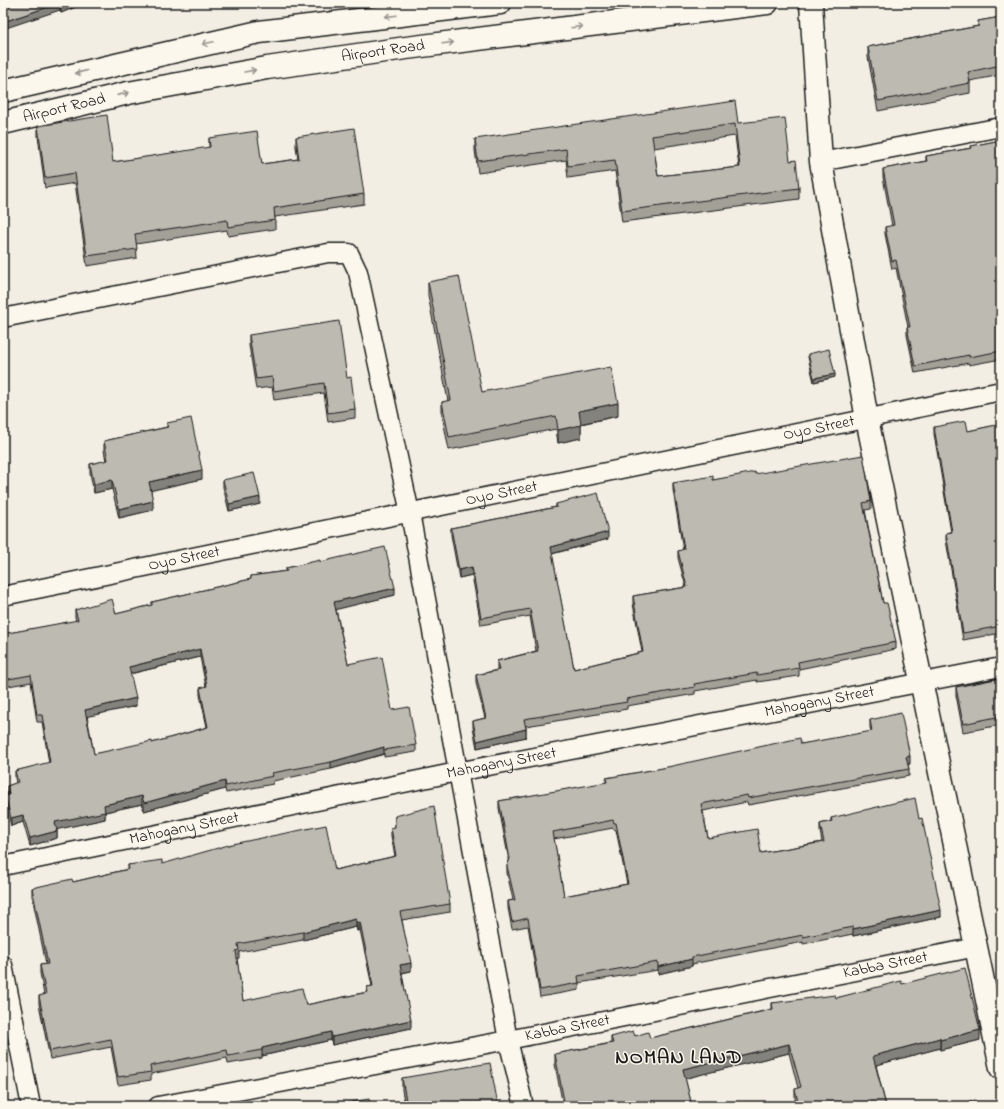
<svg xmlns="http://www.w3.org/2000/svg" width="1004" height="1109" font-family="'Indie Flower',sans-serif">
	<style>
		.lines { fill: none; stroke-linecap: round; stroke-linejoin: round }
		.minor-casing { stroke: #1c1c1c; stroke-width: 21 }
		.secondary-casing { stroke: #1c1c1c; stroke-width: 25 }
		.minor { stroke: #fbf7ec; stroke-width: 18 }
		.secondary { stroke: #fbf7ec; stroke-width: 22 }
		.wall { fill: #a3a098; stroke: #1c1c1c; fill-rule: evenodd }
		.shaded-wall { fill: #84827c; stroke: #1c1c1c }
		.building { fill: #bdbab1; stroke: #1c1c1c; fill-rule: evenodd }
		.oneway { stroke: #97948e }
		.labels { text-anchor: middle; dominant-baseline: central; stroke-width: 3; stroke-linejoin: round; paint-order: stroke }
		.street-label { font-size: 16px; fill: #1c1c1c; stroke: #fbf7ec }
		.district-label { font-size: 20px; font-weight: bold; letter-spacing: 1px; fill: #1c1c1c; stroke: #fbf7ec }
	</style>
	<rect width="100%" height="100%" fill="#f2eee4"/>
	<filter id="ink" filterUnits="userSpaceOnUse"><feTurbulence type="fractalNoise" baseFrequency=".025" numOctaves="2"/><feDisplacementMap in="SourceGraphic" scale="8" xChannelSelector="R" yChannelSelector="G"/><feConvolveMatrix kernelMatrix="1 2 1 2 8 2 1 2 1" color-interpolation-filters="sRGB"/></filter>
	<g filter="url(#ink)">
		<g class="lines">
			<g class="minor-casing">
				<g id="minor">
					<path d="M821,162l180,-35"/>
					<path d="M3,318l325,-65h21l9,19 52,241 98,527 16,66"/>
					<path id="s1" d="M3,596l998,-205"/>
					<path id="s2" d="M3,866l454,-94 544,-105"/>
					<path d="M3,965l28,141"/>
					<path id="s3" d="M158,1106l350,-66 469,-93"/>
				</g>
			</g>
			<g class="secondary-casing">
				<g id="secondary">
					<path d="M811,3l10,159 46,257 134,649"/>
					<path d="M3,91l256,-59 241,-29"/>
					<path id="s4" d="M3,123l125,-30 139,-25 139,-20 361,-45"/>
				</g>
			</g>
			<use href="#minor" class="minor"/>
			<use href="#secondary" class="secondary"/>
		</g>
		<g class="wall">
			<path d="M3,3h82l-24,10 -1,-3z"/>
			<path d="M1001,17v58l-31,6v12l-92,18 -10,-54v-10l110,-21v-5z"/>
			<path d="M738,123l52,38 9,27v11l-177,23 -7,-51 -47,7 -2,-18 -88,13 -3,-23v-11zM735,136l4,31 -81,9 -4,-28z"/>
			<path d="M38,126l75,36 96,-14v-10l53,26 36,-5 -2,-12v-10l68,57v10l-89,13v12l-47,7 -1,-6 -91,14 1,14 -50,8 -12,-83 -30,5 -7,-52z"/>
			<path d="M1001,140v219l-32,6v-2l-54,10 -8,-38v-8h1l-12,-59 -4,1 -7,-35v-7l7,-1 -9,-49v-8l43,-8v-5l45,-8v-2z"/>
			<path d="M428,282l54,110 136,24 -37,8v14l-23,5 -2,-14 -107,21 -7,-35v-13l6,-1 -20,-106z"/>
			<path d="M249,335l98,43 8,31v9l-27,4 -4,-29 -50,7 -2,-13 -16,2 -7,-44z"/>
			<path d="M808,354l27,23 -21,5 -6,-25z"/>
			<path d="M167,423l35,56 -51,11 2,20 -34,8 -7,-29 -18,4 -4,-20v-9l16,-3 -2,-11v-9l63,-14z"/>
			<path d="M1001,424v209l-38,7 -17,-100v-7l5,-1 -17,-98v-7l34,4z"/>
			<path d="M755,474l116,27v8l-6,1 18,93 13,39v7l-97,20v7l-42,6v-2l-62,11v3l-68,12v3l-101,17v11l-49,11 -4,-20v-7l12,-3 -9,-35v-8l21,-5v-9l39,-10 -6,-35 -49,9 -9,-50 -13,3 -8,-43v-7l105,-21v-3l52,35 -56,15 22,115 68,-17 -9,-48v-8l53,-9 -8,-29v-7l5,-1 -10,-60v-7l40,-3z"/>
			<path d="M223,480l37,24 -31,7 -6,-24z"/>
			<path d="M320,562l75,33 -59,14 12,55 44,46 24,35v7l-32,5v-3l-53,15 -58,12v3l-47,9 -1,-4 -81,22 -2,-7 -37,8v7l-48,10v9l-27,8 -7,-24 -12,4 -6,-23v-7l2,-1v-9l9,-3 -1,-5v-7l34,-8 -7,-41h-5l-6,-40 -28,5v-53l73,-13 -1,-4v-7l41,4 36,-9v-3l99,-23v-3l35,-5v-3zM200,657l6,30 -6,1v7l7,32 -55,16 -58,11 -7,-38 49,-10 -6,-32z"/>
			<path d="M1001,678v47l-38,7 -7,-37v-8z"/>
			<path d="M870,720l40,44h-2l1,5v7l-161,29 -1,-3 -44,9 5,27 53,15 61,-11 -2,-11v-7l11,-3v-3l88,1 22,98 -88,19v-2l-50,10v-2l-111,22v2l-34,8v-4l-79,13v7l-39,7 -12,-71 -16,3 -4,-21v-7l5,-1 -6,-27v-7l2,-5 -10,-53v-7l107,-18v-5l265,-46 -1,-5zM613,828l1,2h2l11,54 -63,12 -10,-57z"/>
			<path d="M395,816l55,88v8l-48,8 9,51 -9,2 9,55 -79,17 -1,-5 -69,16v2l-34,6 -1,-6 -76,16v6l-33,5 -7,-38 -61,12 -11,-55v-8l5,-1 -4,-22v-8l6,-1 -14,-68v-8l41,-6 55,-13v-4l34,-1 173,6 60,-14 -4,-20v-8l4,-1zM356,927l1,4 3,-1 12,56 -5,1v5l-61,13 -63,-4 -6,-42 2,-1v-6l64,-12z"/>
			<path d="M902,984l78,56 -40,10v-2l-64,17 10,41h-89l-2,-7v-10l3,-1 -9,-35 -104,25 7,28h-129l-8,-42v-10l56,-11v-6l24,-1 15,2 122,-29v-6l64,-5z"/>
			<path d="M402,1078l96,27v1h-93l-3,-16z"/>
		</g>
		<g class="shaded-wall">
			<path d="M60,3v7l-57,19v-7z"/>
			<path d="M68,3h17l-24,10v-7z"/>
			<path d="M835,374v3l-21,5v-4z"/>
			<path d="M618,403v13l-39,8v-13z"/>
			<path d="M581,425v13l-23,5v-13z"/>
			<path d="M202,470v9l-53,12v-9z"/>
			<path d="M112,480v9l-18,4v-9z"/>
			<path d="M260,497v7l-31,7v-7z"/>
			<path d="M153,501v9l-34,8v-9z"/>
			<path d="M608,532v7l-57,15v-7z"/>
			<path d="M472,567v8l-13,3v-8z"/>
			<path d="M395,588v7l-61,15v-8z"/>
			<path d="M200,649v8l-71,17v-7z"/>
			<path d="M136,698v8l-51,11v-7z"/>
			<path d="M526,729v8l-49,11v-7z"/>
			<path d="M384,747v7l-53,15v-7z"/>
			<path d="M910,756v8h-4v-7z"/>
			<path d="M225,781v8l-81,22v-8z"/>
			<path d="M142,796v8l-37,8v7l-50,11v-8l49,-17z"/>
			<path d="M23,815v7l-12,4v-8z"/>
			<path d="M57,831v7l-27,8v-8z"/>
			<path d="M941,910v7l-88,19v-7z"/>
			<path d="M356,919v8l-53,13v-8z"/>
			<path d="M360,922v8l-3,1v-8z"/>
			<path d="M692,959v7l-34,8v-7z"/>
			<path d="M411,963v8l-11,2v-8z"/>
			<path d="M411,1020v8l-79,17v-8z"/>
			<path d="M980,1030v10l-40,10v-10z"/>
			<path d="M331,1032v8l-69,16v-8z"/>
			<path d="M940,1038v10l-67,18v-10z"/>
			<path d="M789,1044v9l-106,26v-10z"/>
		</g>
		<g class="building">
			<path d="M3,3h65l-7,3 -1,-3 -57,19z"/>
			<path d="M1001,17v48l-33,7 2,11 -92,18 -10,-54 111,-21 -1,-5z"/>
			<path d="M735,101l3,22 47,-5 5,43 6,-1 3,28 -177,23 -7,-51 -47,6 -2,-17 -88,12 -3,-22zM735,124l5,43 -82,9 -6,-40z"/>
			<path d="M107,115l6,47 97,-15 -1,-9 48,-7 5,33 37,-5 -3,-22 58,-9 10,66 -90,14 1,12 -47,7 -1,-7 -92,14 2,15 -50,7 -12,-83 -30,5 -7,-52z"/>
			<path d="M1001,140v211l-32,6v-2l-54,11 -8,-39h3l-14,-67 -4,1 -7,-34 9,-2 -11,-56 44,-8 -1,-5 46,-8 -1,-2z"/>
			<path d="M459,276l23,116 129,-25 7,36 -39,8 2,14 -23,5 -2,-14 -107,21 -7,-35 9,-2 -23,-118z"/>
			<path d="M339,321l8,57 4,-1 4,32 -27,4 -4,-30 -50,8 -2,-14 -16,2 -7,-44z"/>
			<path d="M829,349l6,25 -21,4 -6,-24z"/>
			<path d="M191,418l11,52 -53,12 4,19 -34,8 -7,-29 -18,4 -4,-20 18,-4 -4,-19 64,-14 -1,-4z"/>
			<path d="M966,421l2,10 33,-7v202l-38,7 -17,-100 6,-1 -18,-105z"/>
			<path d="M863,455l8,46 -8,2 20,100h4l9,39 -98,20 1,6 -42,7v-2l-63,11 1,3 -69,12 1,3 -103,17 2,10 -49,12 -4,-20 13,-3 -10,-43 23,-5 -2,-9 41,-10 -8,-42 -49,9 -9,-51 -13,3 -8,-42 106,-21 -1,-3 42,-11 10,39 -57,15 23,122 69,-17 -10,-56 54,-9 -9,-36 6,-2 -11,-66 40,-7v4l42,-8v2z"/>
			<path d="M254,473l6,24 -31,7 -6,-24z"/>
			<path d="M385,547l10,41 -61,14 14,62 34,-7 10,53 17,-3 7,38 -32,5v-3l-53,15 -59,11 1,3 -47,10 -1,-5 -81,22 -2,-7 -38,9 1,7 -50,10 2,9 -27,7 -7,-23 -12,3 -6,-22 4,-1 -2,-9 11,-4 -3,-11 35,-9 -8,-47h-5l-6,-40 -28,5v-46l75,-14 -3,-10 37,-11 4,15 36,-9v-3l99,-23v-3l36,-5 -1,-3 34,-8v2zM200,649l7,37 -7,2 8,39 -56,16v-2l-58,13 -9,-44 51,-12 -7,-31z"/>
			<path d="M1001,678v38l-38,8 -7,-37z"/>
			<path d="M901,713l9,43 -4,1 3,12 -161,29 -1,-3 -46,9 7,34 49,-9 4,24 63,-11 -4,-18 12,-3 -1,-3 84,-20 4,21 3,-1 19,92 -88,19v-2l-50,10v-2l-111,22v2l-34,8v-5l-80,14 1,7 -39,7 -12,-72 -16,4 -4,-21 7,-1 -8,-34 3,-7 -11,-58 108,-19 -1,-4 57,-10 137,-30 1,6 71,-13 -2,-11zM613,820l1,3h2l12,61 -64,12 -11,-64z"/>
			<path d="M434,806l16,98 -50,8 11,51 -11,2 11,55 -79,17 -1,-5 -69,16v2l-34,6 -1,-6 -77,16 1,6 -33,5 -7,-38 -61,12 -11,-55 7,-2 -6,-29 8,-1 -16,-76 40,-9 1,3 56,-13 -1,-4 34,-5v4l70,-20 94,-19 9,45 61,-14 -5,-28 4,-1v-11zM356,919l1,4 3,-1 13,64 -6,1 1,5 -62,13 -4,-17 -59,13 -7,-50 3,-1 -1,-6 65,-12z"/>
			<path d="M965,968l15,62 -40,10v-2l-67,18 13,50h-87l-4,-17 6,-2 -12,-43 -106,25 9,37h-127l-10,-52 58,-11 -2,-6 22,-6 2,5 13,-4 2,6 123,-29 -1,-6 63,-8 1,3 65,-17 1,3z"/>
			<path d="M490,1063l8,42h-2l1,1h-90l-5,-28z"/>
			<path d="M369,1099l2,7h-43z"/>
			<path d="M975,1100l3,6h-20z"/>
		</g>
		<defs><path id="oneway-shaft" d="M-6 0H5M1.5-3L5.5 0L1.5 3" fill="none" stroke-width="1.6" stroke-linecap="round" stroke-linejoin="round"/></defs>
		<g class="oneway">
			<use href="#oneway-shaft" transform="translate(391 16) rotate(173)"/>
			<use href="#oneway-shaft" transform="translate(577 27) rotate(-7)"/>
			<use href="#oneway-shaft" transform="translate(208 43) rotate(168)"/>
			<use href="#oneway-shaft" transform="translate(448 43) rotate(-7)"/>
			<use href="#oneway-shaft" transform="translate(250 71) rotate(-10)"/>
			<use href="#oneway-shaft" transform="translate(81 72) rotate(167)"/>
			<use href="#oneway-shaft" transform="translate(123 94) rotate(-13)"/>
		</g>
	</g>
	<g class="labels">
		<g class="street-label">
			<text stroke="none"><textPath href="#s4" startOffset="387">Airport Road</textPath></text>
			<text stroke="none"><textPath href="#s4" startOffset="63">Airport Road</textPath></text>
			<text stroke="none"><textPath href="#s1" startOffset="833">Oyo Street</textPath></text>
			<text stroke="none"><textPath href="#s1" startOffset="509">Oyo Street</textPath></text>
			<text stroke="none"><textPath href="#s1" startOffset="185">Oyo Street</textPath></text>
			<text stroke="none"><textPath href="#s2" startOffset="833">Mahogany Street</textPath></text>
			<text stroke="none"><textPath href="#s2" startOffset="509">Mahogany Street</textPath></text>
			<text stroke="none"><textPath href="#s2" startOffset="185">Mahogany Street</textPath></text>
			<text stroke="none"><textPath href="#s3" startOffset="741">Kabba Street</textPath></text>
			<text stroke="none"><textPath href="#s3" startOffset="417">Kabba Street</textPath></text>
		</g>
		<g class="district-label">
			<text x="679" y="1058">NOMAN LAND</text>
		</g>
	</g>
	<rect width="1004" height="1109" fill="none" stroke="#fbf7ec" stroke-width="16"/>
	<rect x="8" y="8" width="988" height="1093" fill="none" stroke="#1c1c1c" stroke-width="1.5" filter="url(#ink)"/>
</svg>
